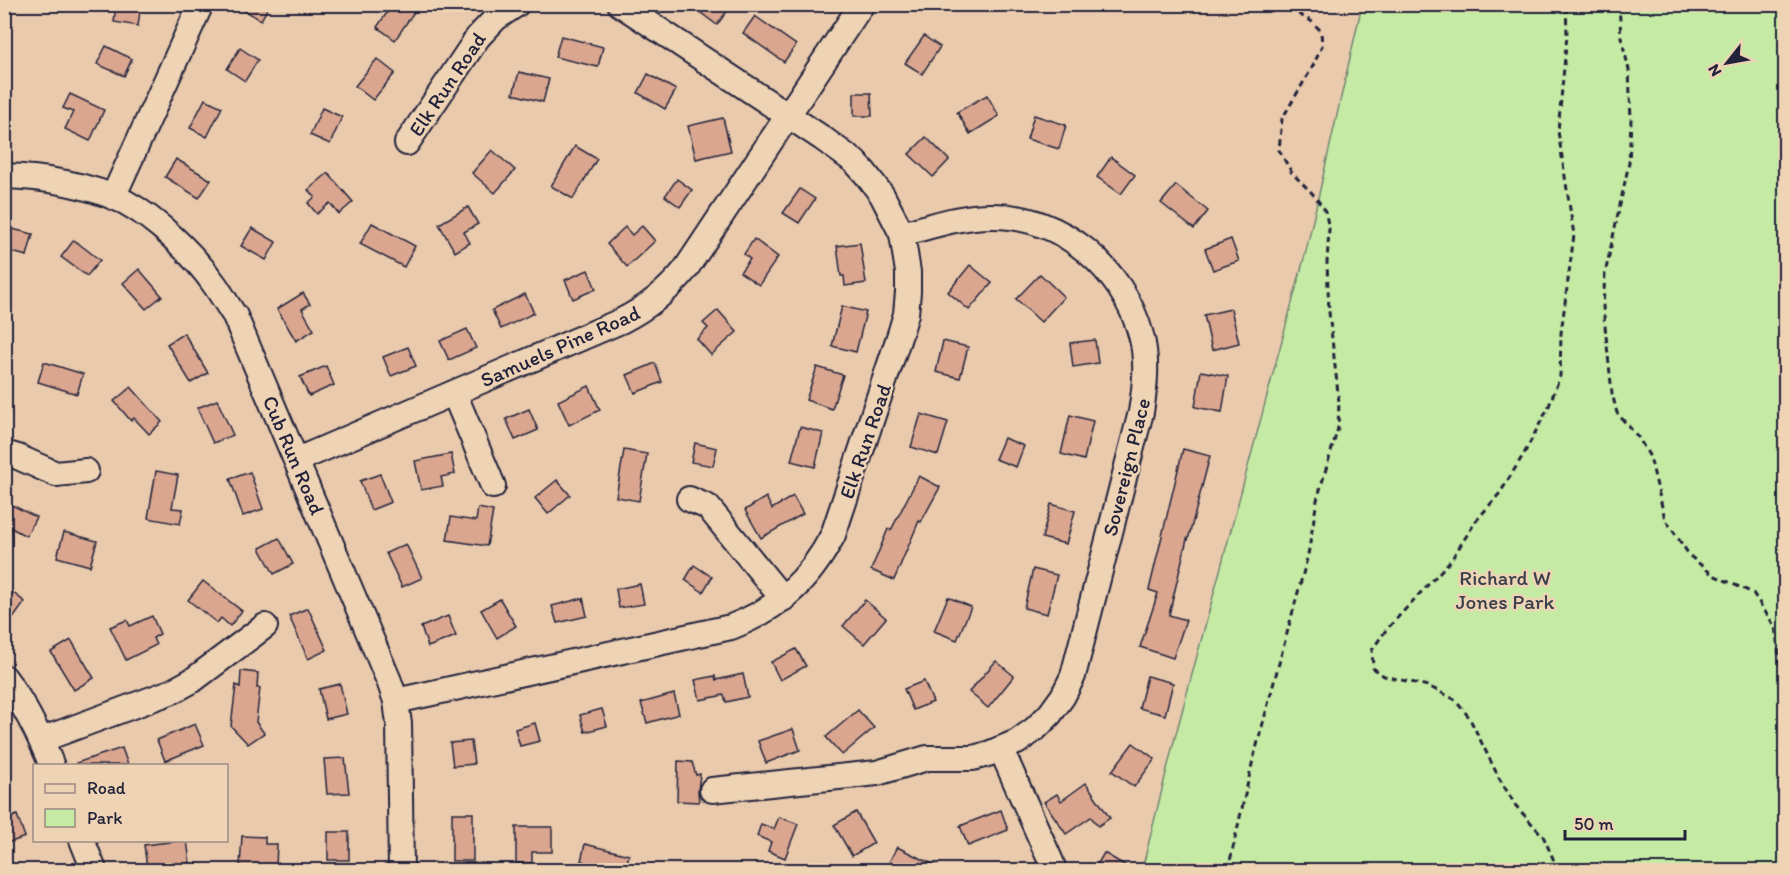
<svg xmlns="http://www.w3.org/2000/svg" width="1790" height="875" font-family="Itim,sans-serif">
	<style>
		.green { fill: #c4eaa4; stroke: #738670; stroke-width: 1.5 }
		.building { fill: #daa68f; stroke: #22223b; stroke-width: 1.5 }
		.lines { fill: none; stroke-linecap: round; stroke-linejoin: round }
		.minor-casing { stroke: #22223b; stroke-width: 28 }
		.path { stroke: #22223b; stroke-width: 3; stroke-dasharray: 6 4.5; stroke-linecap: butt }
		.minor { stroke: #eed3b5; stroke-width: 24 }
		.labels { text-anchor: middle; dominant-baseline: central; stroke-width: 5; stroke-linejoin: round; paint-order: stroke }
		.street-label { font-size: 21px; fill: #22223b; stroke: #eed3b5 }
		.park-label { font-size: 21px; fill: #3a404b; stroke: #eed3b5 }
	</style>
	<rect width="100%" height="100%" fill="#eacaad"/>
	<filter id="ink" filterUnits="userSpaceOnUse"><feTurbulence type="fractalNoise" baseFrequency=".0167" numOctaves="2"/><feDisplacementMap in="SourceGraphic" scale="12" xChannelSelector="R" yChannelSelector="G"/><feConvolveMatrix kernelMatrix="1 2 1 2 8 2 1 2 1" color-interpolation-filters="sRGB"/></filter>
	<g filter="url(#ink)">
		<path class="green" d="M1362,5h423v865h-643l31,-125 133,-494z"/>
		<g class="building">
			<path d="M116,4h25l-3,22 -24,-4z"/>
			<path d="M232,4h38l-9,16z"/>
			<path d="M393,4h10l11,8 -19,28 -18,-13z"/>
			<path d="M689,4h43l-15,21z"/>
			<path d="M755,16l41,29 -12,17 -41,-29z"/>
			<path d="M561,36l42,11 -5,20 -43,-10z"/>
			<path d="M924,36l16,11 -18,27 -17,-11z"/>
			<path d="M106,46l26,13 -8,17 -27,-12z"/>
			<path d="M240,48l18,12 -13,21 -18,-12z"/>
			<path d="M377,59l18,14 -22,27 -18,-14z"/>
			<path d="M519,72l30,7 -6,23 -30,-8z"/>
			<path d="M648,74l28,16 -11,19 -27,-16z"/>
			<path d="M854,93h17l1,23h-18z"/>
			<path d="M70,94l34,16 -14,31 -25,-12 8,-17 -10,-4z"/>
			<path d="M987,95l12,21 -29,18 -13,-22z"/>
			<path d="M205,99l17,8 -15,30 -17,-9z"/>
			<path d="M322,108l20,9 -12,27 -20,-9z"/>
			<path d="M1034,115l32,10 -7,24 -32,-10z"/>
			<path d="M723,118l8,33 -35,8 -8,-33z"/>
			<path d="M926,137l23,23 -16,17 -24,-23z"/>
			<path d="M575,146l22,13 -24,40 -22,-13z"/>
			<path d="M492,150l23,20 -20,23 -23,-20z"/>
			<path d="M1111,157l24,18 -14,19 -24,-17z"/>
			<path d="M176,159l35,21 -12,18 -34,-21z"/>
			<path d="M328,173l25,29 -14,12 -9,-11 -13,11 -9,-11 7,-6 -7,-7z"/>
			<path d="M677,179l15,11 -12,17 -15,-11z"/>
			<path d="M1176,185l32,26 -14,18 -33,-26z"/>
			<path d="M800,189l15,10 -16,24 -16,-10z"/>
			<path d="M468,207l10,17 -14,8 6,11 -15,9 -16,-28z"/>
			<path d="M372,223l43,23 -11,21 -44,-23z"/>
			<path d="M642,226l13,15 -28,26 -20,-23 18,-17 7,8z"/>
			<path d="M4,227l29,7 -6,22 -23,-6z"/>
			<path d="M252,228l24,14 -10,18 -25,-14z"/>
			<path d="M754,239l24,18 -19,28 -19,-13 10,-13 -6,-5z"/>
			<path d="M1231,239l8,22 -26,9 -8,-21z"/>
			<path d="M74,240l26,20 -13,16 -26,-19z"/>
			<path d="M860,243l6,40 -21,3 -1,-10h-3l-4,-30z"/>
			<path d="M970,265l22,18 -23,27 -21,-18z"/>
			<path d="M139,269l23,27 -16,13 -23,-26z"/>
			<path d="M588,270l8,19 -23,10 -8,-19z"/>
			<path d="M1040,274l24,23 -23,25 -25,-23z"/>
			<path d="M303,293l7,11 -8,5 12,21 -18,11 -19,-32z"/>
			<path d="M525,294l9,19 -33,16 -9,-19z"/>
			<path d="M842,306l24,6 -10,40 -24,-6z"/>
			<path d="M1231,309l8,34 -27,7 -8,-35z"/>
			<path d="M718,310l19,22 -26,23 -14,-16 11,-11 -5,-5z"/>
			<path d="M467,329l9,19 -27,12 -9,-19z"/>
			<path d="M184,333l24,40 -17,10 -24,-39z"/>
			<path d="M1095,340l3,23 -25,4 -3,-24z"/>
			<path d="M943,341l25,6 -8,31 -24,-6z"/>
			<path d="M408,347l8,19 -25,10 -8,-19z"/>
			<path d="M44,362l39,12 -6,20 -39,-12z"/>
			<path d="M655,363l7,19 -27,11 -8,-18z"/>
			<path d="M326,366l8,19 -25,11 -9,-19z"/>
			<path d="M817,367l26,8 -11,34 -26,-9z"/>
			<path d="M1201,371l27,5 -6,36 -27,-5z"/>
			<path d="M589,386l11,24 -31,15 -11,-24z"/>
			<path d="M131,387l31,35 -13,12 -15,-16 -3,3 -17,-20z"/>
			<path d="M217,400l16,35 -20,8 -16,-35z"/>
			<path d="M529,409l9,21 -23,10 -9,-21z"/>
			<path d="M921,414l27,8 -10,33 -27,-8z"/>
			<path d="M1070,415l23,6 -9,39 -23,-6z"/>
			<path d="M800,427l23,6 -8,34 -24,-6z"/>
			<path d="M1004,438l20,8 -8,21 -21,-8z"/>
			<path d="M695,443l22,5 -4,18 -22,-4z"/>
			<path d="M1183,449l27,7 -22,84 -1,-1 -18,76 17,5 -13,38 -33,-11 18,-54 -9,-3z"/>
			<path d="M624,450l23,4 -8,47 -23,-4z"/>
			<path d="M451,454l4,20 -14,3 2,9 -22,4 -6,-29z"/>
			<path d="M156,471l22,4 -6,33 11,1 -3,15 -32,-6z"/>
			<path d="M250,472l13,37 -20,7 -13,-37z"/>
			<path d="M380,474l11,28 -20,8 -11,-29z"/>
			<path d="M919,476l21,11 -19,35 -2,-1 -25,59 -23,-10 17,-41 3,1z"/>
			<path d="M557,480l13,15 -22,19 -13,-16z"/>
			<path d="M793,496l10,18 -42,24 -16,-28 21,-13 6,12z"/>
			<path d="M4,501l32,16 -10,19 -22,-12z"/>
			<path d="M1051,504l24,7 -9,33 -24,-6z"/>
			<path d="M478,508l15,3 -6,35 -40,-6 4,-23 25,4z"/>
			<path d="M64,532l33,9 -7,25 -33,-9z"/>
			<path d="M279,538l14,26 -19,10 -14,-26z"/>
			<path d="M406,544l16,34 -20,9 -16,-34z"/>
			<path d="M694,565l18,12 -9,15 -18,-12z"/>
			<path d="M1033,569l24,6 -10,39 -23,-6z"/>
			<path d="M203,581l39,30 -12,15 -9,-8 -4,5 -29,-23z"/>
			<path d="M640,584l4,20 -25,4 -3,-19z"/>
			<path d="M4,586l21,16 -13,18 -8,-6z"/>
			<path d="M948,597l23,10 -14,33 -23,-9z"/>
			<path d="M583,598l4,18 -30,7 -5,-17z"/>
			<path d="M500,599l16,27 -19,12 -16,-28z"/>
			<path d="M865,600l21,18 -22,26 -21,-18z"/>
			<path d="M308,608l19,42 -19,9 -19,-43z"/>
			<path d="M152,616l8,18 -7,4 3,7 -30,15 -16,-33 17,-7 3,6z"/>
			<path d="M448,616l8,20 -28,11 -7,-20z"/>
			<path d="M71,640l23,38 -20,12 -23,-38z"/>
			<path d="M796,649l10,17 -26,14 -9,-18z"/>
			<path d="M996,661l18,15 -26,32 -19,-16z"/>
			<path d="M241,671l17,2 -1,15h3l-4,34 8,11 -16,11 -17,-18 5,-41 4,2z"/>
			<path d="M743,674l5,23 -22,5 -2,-7 -24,5 -5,-20 20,-4 1,4z"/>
			<path d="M1147,676l26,7 -8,32 -26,-7z"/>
			<path d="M924,681l9,21 -20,8 -9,-21z"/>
			<path d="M340,684l7,30 -21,5 -7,-30z"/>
			<path d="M674,694l5,20 -32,9 -6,-20z"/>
			<path d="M602,709l5,17 -22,6 -5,-17z"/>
			<path d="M858,710l16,18 -32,27 -16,-18z"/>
			<path d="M535,723l5,18 -20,5 -5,-17z"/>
			<path d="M195,724l9,21 -39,16 -8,-21z"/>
			<path d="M793,729l7,21 -34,13 -8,-22z"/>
			<path d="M471,741l3,23 -21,2 -3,-23z"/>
			<path d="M1133,743l22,16 -21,28 -22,-16z"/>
			<path d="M122,748l6,17h-52v-2z"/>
			<path d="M345,758l4,35 -22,1 -3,-35z"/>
			<path d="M678,761l14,1 4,13 4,-1 -2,17 1,11 -22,-1z"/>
			<path d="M1086,783l24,35 -12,8 -7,-9 -25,17 -22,-32 13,-8 4,7z"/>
			<path d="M1001,810l7,20 -40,16 -8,-20z"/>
			<path d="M856,812l18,31 -22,13 -18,-31z"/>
			<rect x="452" y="813" width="21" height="48"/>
			<path d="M17,815l8,22 -17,6 -4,-9v-14z"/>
			<path d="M779,817l19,7 -13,34 -17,-7 3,-9 -14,-6 4,-12 13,5z"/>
			<path d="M516,827h36v25h-20v11h-16z"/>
			<rect x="328" y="832" width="21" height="28"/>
			<path d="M242,836l23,1v7h12l-1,24 -36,-2z"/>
			<path d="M187,840l3,23 -43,5 -3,-23z"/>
			<path d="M585,844l44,11 -4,15h-27l2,-4 -19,-5z"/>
			<path d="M897,847l48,23h-60z"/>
			<path d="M1104,853l29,17h-39z"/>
		</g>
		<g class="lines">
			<g class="minor-casing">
				<g id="minor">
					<path d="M407,143l71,-106 18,-19 21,-14"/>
					<path d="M4,176c39,1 86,9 121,26 33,18 69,53 90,83 7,10 13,21 20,31l154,365 7,20 3,23 2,146"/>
					<path d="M113,197l88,-193"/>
					<path d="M454,393l39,93"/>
					<path d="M4,453l14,4 38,17 30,-3"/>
					<path d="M297,460l324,-139c26,-13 46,-29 64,-51l177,-266"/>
					<path d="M689,499l19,8 75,92"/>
					<path d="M4,677c21,28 35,57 48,89"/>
					<path d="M396,701l335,-74c48,-19 78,-46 102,-92l67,-201 6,-20 2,-22v-20l-6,-38 -20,-39 -17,-22 -10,-11 -33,-24 -202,-134"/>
					<path d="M41,740l132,-49 20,-11 72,-54"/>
					<path d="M1001,749l51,115"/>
					<path d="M712,790l165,-17 50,-15h46l15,-4 29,-12 18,-13 15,-15 13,-18 10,-20 68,-264c4,-25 7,-52 0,-77 -18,-66 -79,-120 -150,-119 -31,0 -59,10 -89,18"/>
					<path d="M82,840l12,30"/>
				</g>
			</g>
			<g class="path">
				<path d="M1619,4l2,33 8,33 2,50 -2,43 -24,111 -2,33 9,86 5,20 21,24 12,20 15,62 25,37 23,19 40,18 22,34 11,78"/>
				<path d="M1228,870l24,-106 56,-209 9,-55 21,-72 1,-26 -10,-90 -2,-49 2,-34 -4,-19 -13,-17 -20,-20 -13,-23 3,-31 31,-53 9,-20 -1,-15 -10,-10 -31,-17"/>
				<path d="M1555,870l1,-5 -13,-29 -27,-30 -17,-28 -30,-61 -15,-18 -26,-13 -44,-10 -11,-8 -1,-18 14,-20 65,-70 25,-39 24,-28 25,-41 24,-46 11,-30 1,-43 13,-98 -16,-104 9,-96 -1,-31"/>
			</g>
			<use href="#minor" class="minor"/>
		</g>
	</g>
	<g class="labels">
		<g class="street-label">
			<text transform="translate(447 84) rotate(-56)">Elk Run Road</text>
			<text transform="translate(560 346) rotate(-24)">Samuels Pine Road</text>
			<text transform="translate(865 441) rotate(-71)">Elk Run Road</text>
			<text transform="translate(294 455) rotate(67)">Cub Run Road</text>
			<text transform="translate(1126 467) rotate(-76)">Sovereign Place</text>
		</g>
		<g class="park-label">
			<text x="1505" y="577">Richard W<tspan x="1505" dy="24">Jones Park</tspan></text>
		</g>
	</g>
	<rect width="1790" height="875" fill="none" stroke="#eed3b5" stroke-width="24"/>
	<rect x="12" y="12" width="1766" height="851" fill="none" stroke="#22223b" stroke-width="2" filter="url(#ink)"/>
	<rect x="33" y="764" width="195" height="78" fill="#eed3b5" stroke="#9c8c84" stroke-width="1.5"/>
	<rect x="45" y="784" width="30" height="9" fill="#eed3b5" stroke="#9c8c84" stroke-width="1.5"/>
	<text x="87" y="794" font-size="18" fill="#22223b">Road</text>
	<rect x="45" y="809" width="30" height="18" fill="#c4eaa4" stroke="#9c8c84" stroke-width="1.5"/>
	<text x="87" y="824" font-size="18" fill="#22223b">Park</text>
	<g transform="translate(1727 63) rotate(239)" stroke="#eed3b5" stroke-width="4.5" paint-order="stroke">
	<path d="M0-4.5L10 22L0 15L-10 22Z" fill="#22223b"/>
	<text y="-9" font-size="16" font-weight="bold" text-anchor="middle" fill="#22223b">N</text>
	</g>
	<path d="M1565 830v9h120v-9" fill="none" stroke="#22223b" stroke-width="3"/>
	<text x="1574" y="830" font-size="18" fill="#22223b" stroke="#eed3b5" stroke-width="4.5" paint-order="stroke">50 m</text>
</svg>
